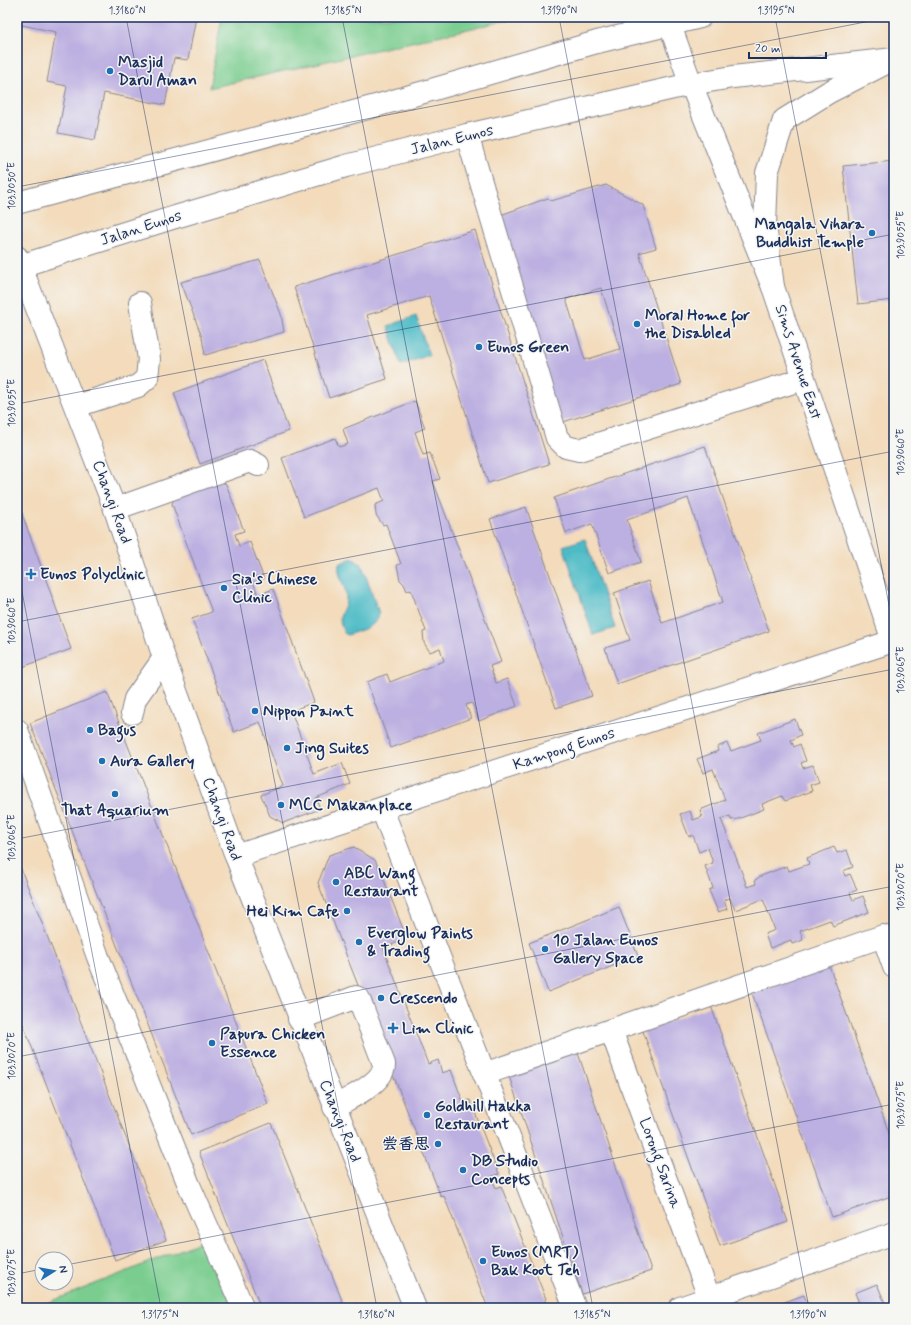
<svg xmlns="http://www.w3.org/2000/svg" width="911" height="1325" font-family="Mynerve,'LXGW WenKai TC',sans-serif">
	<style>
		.green { fill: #7acd8f; stroke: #4a7e76 }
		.water { fill: #4dbbc6; stroke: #347592 }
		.building { fill: #bcafe1; fill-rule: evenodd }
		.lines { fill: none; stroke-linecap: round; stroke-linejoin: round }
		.minor-casing { stroke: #87858c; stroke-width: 24 }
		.major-casing { stroke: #87858c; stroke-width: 24 }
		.highway-casing { stroke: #87858c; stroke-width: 24 }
		.minor { stroke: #fff; stroke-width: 22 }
		.major { stroke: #fff; stroke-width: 22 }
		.highway { stroke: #fff; stroke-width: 22 }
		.ticks { fill: none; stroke: #1b2f5e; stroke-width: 1; stroke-opacity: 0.45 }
		.poi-dot { fill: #1f6fb2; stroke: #f6f6f2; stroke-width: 1.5 }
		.labels { text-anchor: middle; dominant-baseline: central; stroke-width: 3; stroke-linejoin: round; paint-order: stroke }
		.poi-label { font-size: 16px; font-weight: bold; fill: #1b2f5e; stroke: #f6f6f2; text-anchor: start }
		.street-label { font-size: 16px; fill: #1b2f5e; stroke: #f6f6f2 }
		.neatline { fill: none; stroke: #1b2f5e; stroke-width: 1.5 }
		.ticks-label { font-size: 10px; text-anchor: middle; fill: #1b2f5e }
	</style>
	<rect width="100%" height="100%" fill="#f6f6f2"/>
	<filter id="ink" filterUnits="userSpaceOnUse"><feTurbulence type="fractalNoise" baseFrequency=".025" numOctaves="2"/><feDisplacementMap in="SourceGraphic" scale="8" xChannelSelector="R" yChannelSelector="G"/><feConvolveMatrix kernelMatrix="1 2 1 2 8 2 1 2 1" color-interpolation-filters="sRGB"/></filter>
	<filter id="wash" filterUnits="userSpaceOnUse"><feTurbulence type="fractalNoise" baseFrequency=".012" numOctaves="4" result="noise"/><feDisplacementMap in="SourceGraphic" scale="16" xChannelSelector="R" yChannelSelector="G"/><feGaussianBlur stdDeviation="0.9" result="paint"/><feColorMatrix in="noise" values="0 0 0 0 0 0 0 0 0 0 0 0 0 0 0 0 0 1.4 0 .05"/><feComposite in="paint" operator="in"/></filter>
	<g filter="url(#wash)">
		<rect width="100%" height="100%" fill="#f3dbbb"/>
		<g class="green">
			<path d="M222,17h299l-312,71z"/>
			<path d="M210,1238l28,70h-203z"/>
		</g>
		<g class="water">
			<path d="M416,316l13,39 -28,10 -13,-39z"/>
			<path d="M585,539l30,89 -22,7 -30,-89z"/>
			<path d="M352,558l10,7 17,48c-1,14 -19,17 -31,22l-4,-2c-10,-22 3,-20 2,-38 -1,-11 -9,-19 -7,-31z"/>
		</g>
		<g id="blocks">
			<g class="building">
				<path d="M17,17h179l-8,43 -14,-2 -9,47 -61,-12 -9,47 -37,-7 9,-47 -20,-4 9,-50 -39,-8z"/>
				<path d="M894,161v139l-36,4 -15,-138z"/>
				<path d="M606,185l37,20 13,43 -17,5 42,131 -124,40 -65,-206 56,-20 3,3zM601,288l19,61 -35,11 -19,-61z"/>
				<path d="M475,230l74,234 -61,19 -59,-187 -62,19 20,64 -58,19 -35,-111z"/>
				<path d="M260,260l21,54 3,18 -79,23 -3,-18 -21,-55z"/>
				<path d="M263,360l26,71 -89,33 -26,-71z"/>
				<path d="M415,401l10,27 -10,4 8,23 7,-2 10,26 -7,2 68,181 -11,4 6,17 11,-4 10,27 -38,15 -7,-18 -6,2 5,13 -80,30 -24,-66 20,-8 3,8 54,-21 -4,-13 -10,4 -6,-9 -1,-11 3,-1 -15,-41 -4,1 -3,-7 -4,-4 -3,-15 4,-1 -15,-40 -3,1 -7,-10 -1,-10 9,-4 -5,-13 -75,29 -22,-59 53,-20 4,9 9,-3 -5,-15z"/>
				<path d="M705,446l64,185 -152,53 -12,-36 25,-8 -16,-47 34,-12 14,42 61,-21 -35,-104 -61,22 14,42 -32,11 -17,-49 -26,9 -12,-35z"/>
				<path d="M211,478l15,6 18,47 -9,3 4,12 11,-4 14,37 -11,3 5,13 15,-6 41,113 -23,9 23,63 28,-11 8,21 -34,14 4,11 -37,14 -13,-7 -9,-21 22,-9 -23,-64 -26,10 -42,-113 20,-7 -40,-108 5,-12z"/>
				<path d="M17,500l54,149 -54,20z"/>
				<path d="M526,507l66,189 -36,12 -66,-189z"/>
				<path d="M107,692l161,412 -77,31 -161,-412z"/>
				<path d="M795,719l6,16 -10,5 3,7 6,-3 6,17 -5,2 2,5 10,-3 6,17 -9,3 2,6 -27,10 -3,-5 -20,8 2,5 -26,10 -7,1 -1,-4 -9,3 23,59 3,9 9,-3 -1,-4 6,-4 26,-10 2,5 20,-7 -2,-6 27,-11 3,6 10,-3 6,17 -10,4 2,5 5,-2 7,16 -7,3 3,7 10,-4 6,16 -36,14 -3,-6 -30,11 3,9 -11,4 -1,-4 -21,8 -5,-14 10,-4 -12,-31 -28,11 -5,-12 -6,2 3,9 -9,3 -9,-22 4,-2 -8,-22 8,-3 -5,-15 -9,4 -6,-17 -4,2 -9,-23 10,-3 3,9 9,-3 -2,-7 25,-10 -12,-31 -10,4 -6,-14 21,-8 -1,-4 10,-4 4,8 30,-11 -3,-7z"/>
				<path d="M354,847l21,13 9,20 23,59 -24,9 45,116 10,-4 4,13 9,-3 12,32 7,-2 29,74 -8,3 5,11 5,-2 45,113 -5,9h-53l-44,-112 -3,1 -123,-314 11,-28z"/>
				<path d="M17,859l149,381 -51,20 -98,-251z"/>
				<path d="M619,907l19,49 -90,36 -19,-49z"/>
				<path d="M829,965l65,182v48l-62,22 -80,-224z"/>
				<path d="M711,1006l77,216 -68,24 -77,-215z"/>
				<path d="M577,1050l74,221 -69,23 -74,-221z"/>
				<path d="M271,1123l53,132 21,53h-84l-27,-68 -35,-88z"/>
				<path d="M877,1284l10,24h-26l-6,-15z"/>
				<path d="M804,1295l5,13h-41z"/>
			</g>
		</g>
	</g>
	<g filter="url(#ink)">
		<use href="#blocks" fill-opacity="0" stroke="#87858c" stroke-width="1"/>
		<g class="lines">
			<g class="minor-casing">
				<g id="minor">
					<path d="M467,135l90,303 9,9 13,3 224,-71"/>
					<path d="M76,406l62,-20 9,-8 2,-19 -9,-56"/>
					<path d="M115,509l135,-48 8,4"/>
					<path d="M132,713l3,-14 29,-41"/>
					<path d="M17,730l81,227 91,228 54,123"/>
					<path d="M382,809l193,499"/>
					<path d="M236,856l657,-215"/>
					<path d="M299,1019l57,-22 3,2 25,65c1,19 -35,34 -50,43"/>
					<path d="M611,1030l102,278"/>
					<path d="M484,1074l399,-138 11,31"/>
					<path d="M680,1308l214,-75"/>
				</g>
			</g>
			<g class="major-casing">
				<g id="major">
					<path d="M667,17l24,67 82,203 121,357"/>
					<path d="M17,257l98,252 49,149 72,198 179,452"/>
				</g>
			</g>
			<g class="highway-casing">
				<g id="highway">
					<path d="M17,203l362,-98 218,-63 103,-25"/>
					<path d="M17,267l155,-49 174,-52 121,-31 224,-51 42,-7 161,-18"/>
					<path d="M773,287l-8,-62 2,-52 17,-53 45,-28 53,-27"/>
				</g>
			</g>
			<use href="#minor" class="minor"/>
			<use href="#major" class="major"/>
			<use href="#highway" class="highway"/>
		</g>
	</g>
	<path class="ticks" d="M126,17l251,1291M342,17l251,1291M559,17l250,1291M775,17l119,614M17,187l874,-170M17,404l877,-170M17,566l144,742M17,622l877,-171M17,839l877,-170M17,1057l877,-171M66,1265l828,-161M17,1274l25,-5"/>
	<g class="poi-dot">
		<circle cx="110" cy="71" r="4"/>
		<circle cx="872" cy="233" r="4"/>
		<circle cx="637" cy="324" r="4"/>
		<circle cx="479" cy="347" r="4"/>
		<path d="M29 568h4v4h4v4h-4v4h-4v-4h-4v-4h4z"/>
		<circle cx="224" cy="588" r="4"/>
		<circle cx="255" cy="711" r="4"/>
		<circle cx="90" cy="730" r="4"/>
		<circle cx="287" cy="748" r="4"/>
		<circle cx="102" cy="761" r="4"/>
		<circle cx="115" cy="794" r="4"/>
		<circle cx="281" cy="805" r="4"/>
		<circle cx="336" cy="882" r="4"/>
		<circle cx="347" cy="911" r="4"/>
		<circle cx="359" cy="942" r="4"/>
		<circle cx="545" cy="949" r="4"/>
		<circle cx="381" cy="998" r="4"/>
		<path d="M391 1022h4v4h4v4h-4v4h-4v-4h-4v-4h4z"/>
		<circle cx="212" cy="1043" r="4"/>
		<circle cx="427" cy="1115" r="4"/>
		<circle cx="438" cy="1144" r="4"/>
		<circle cx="463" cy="1170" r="4"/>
		<circle cx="483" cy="1261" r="4"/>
	</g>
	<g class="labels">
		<g class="poi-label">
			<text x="118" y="62">Masjid<tspan x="118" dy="18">Darul Aman</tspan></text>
			<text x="864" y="224" text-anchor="end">Mangala Vihara<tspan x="864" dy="18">Buddhist Temple</tspan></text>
			<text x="645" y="315">Moral Home for<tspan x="645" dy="18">the Disabled</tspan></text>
			<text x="487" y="347">Eunos Green</text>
			<text x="40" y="574">Eunos Polyclinic</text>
			<text x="232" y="579">Sia's Chinese<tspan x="232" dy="18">Clinic</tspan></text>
			<text x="263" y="711">Nippon Paint</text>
			<text x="98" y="730">Bagus</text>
			<text x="295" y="748">Jing Suites</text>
			<text x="110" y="761">Aura Gallery</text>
			<text x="289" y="805">MCC Makanplace</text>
			<text x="115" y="810" text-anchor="middle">That Aquarium</text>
			<text x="344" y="873">ABC Wang<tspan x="344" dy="18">Restaurant</tspan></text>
			<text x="339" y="911" text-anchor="end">Hei Kim Cafe</text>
			<text x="367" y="933">Everglow Paints<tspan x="367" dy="18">&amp; Trading</tspan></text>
			<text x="553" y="940">10 Jalan Eunos<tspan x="553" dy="18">Gallery Space</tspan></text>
			<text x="389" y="998">Crescendo</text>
			<text x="402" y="1028">Lim Clinic</text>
			<text x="220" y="1034">Papura Chicken<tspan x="220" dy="18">Essence</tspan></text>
			<text x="435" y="1106">Goldhill Hakka<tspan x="435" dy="18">Restaurant</tspan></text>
			<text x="430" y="1144" text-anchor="end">尝香思</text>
			<text x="471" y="1161">DB Studio<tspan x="471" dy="18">Concepts</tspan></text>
			<text x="491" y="1252">Eunos (MRT)<tspan x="491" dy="18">Bak Koot Teh</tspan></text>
		</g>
		<g class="street-label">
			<text transform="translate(452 140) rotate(-14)">Jalan Eunos</text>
			<text transform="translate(141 228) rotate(-18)">Jalan Eunos</text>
			<text transform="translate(798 362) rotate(72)">Sims Avenue East</text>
			<text transform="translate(112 502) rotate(70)">Changi Road</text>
			<text transform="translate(564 749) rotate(-18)">Kampong Eunos</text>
			<text transform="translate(222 819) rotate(70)">Changi Road</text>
			<text transform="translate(340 1121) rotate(68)">Changi Road</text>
			<text transform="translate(660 1163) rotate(70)">Lorong Sarina</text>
		</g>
	</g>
	<rect width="911" height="1325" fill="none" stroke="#f6f6f2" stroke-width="44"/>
	<g transform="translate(54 1271) rotate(79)"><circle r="19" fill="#f6f6f2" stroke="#9ea6b7"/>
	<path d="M0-3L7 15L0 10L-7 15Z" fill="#1f6fb2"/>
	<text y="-6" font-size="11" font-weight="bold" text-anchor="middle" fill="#1b2f5e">N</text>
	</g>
	<path d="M749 52v6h77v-6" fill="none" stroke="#1b2f5e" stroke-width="2"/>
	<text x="755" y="52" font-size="12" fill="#1b2f5e" stroke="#f6f6f2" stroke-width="3" paint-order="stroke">20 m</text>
	<rect x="22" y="22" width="867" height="1281" class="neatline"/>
	<g class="ticks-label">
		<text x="127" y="14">1.3180°N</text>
		<text x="343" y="14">1.3185°N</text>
		<text x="559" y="14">1.3190°N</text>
		<text x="776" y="14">1.3195°N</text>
		<text transform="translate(11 186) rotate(-90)" y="4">103.9050°E</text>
		<text transform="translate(900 235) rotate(-90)" y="4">103.9055°E</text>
		<text transform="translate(11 403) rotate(-90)" y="4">103.9055°E</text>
		<text transform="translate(900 452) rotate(-90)" y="4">103.9060°E</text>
		<text transform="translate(11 621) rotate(-90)" y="4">103.9060°E</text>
		<text transform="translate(900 670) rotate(-90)" y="4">103.9065°E</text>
		<text transform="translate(11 838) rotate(-90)" y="4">103.9065°E</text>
		<text transform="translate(900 887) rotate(-90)" y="4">103.9070°E</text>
		<text transform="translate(11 1056) rotate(-90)" y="4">103.9070°E</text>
		<text transform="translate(900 1105) rotate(-90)" y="4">103.9075°E</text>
		<text transform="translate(11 1273) rotate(-90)" y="4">103.9075°E</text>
		<text x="160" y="1318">1.3175°N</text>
		<text x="376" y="1318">1.3180°N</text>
		<text x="592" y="1318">1.3185°N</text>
		<text x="808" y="1318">1.3190°N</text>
	</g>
</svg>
